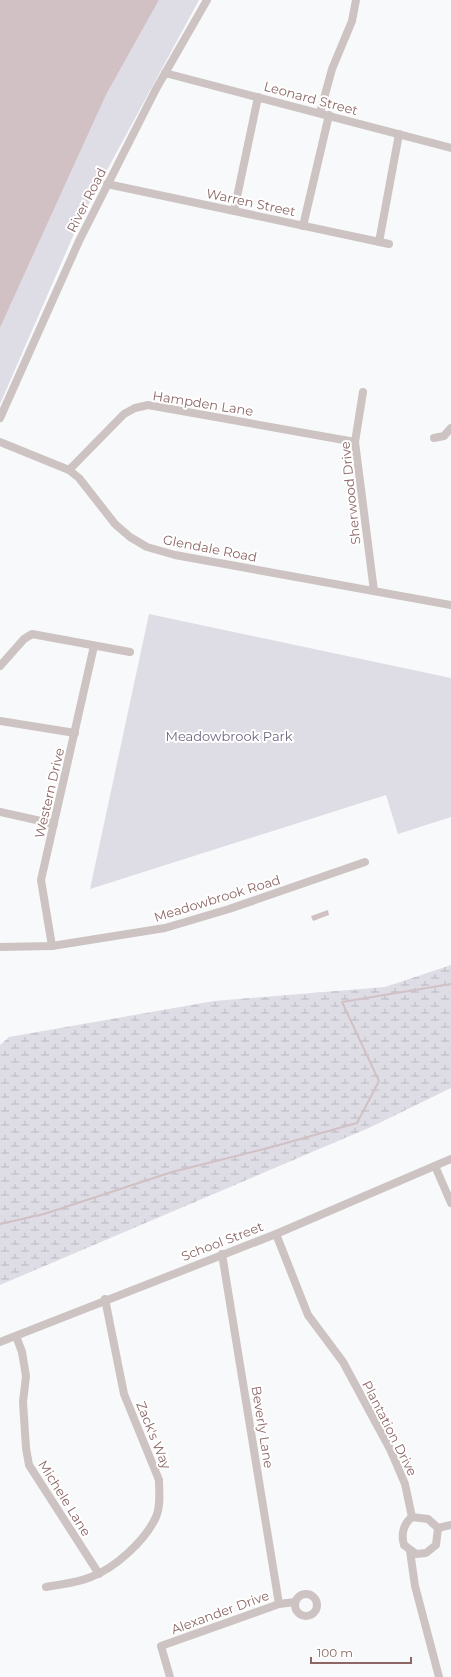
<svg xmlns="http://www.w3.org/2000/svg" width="451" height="1677" font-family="Montserrat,sans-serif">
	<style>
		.green { fill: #dedde6 }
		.wetland { fill: url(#wetland-marsh) }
		.water { fill: #d2c1c4 }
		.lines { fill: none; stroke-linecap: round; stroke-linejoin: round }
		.stream { stroke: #d2c1c4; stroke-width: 2 }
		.minor { stroke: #ccc3c2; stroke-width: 8 }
		.labels { text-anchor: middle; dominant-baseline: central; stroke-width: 4; stroke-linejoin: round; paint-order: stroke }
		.street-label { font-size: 13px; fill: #8c6766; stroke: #fff }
		.park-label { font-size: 13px; fill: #706582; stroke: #fff }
	</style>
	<defs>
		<pattern id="wetland-marsh" width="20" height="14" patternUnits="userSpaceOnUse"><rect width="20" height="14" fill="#dedde6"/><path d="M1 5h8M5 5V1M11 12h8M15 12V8" fill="none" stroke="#bab7be"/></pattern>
	</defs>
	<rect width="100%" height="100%" fill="#f8f9fa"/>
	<g class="green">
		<path d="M159,0h40l-119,220 -80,184v-76l106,-233z"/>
		<path d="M149,614l302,64v139l-53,17 -12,-39 -296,94z"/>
	</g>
	<path class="wetland" d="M451,965v123l-80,39 -371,158v-240l9,-8 205,-36 171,-14z"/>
	<g class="water">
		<path d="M0,0h159l-53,95 -106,233z"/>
		<path d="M328,910l1,5 -16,6 -2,-5z"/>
	</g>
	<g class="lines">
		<path class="stream" d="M0,1224l44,-10 128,-42 100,-25 85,-24 22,-42 -37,-79 109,-18"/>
		<g class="minor">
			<path d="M165,73l286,75"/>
			<path d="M320,113l12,-44 20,-48 4,-21"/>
			<path d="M107,184l282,60"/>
			<path d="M234,211l24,-114"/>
			<path d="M303,226l26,-111"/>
			<path d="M379,242l20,-108"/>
			<path d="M363,392l-8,50 19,149"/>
			<path d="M0,418l79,-177 77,-152 51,-89"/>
			<path d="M434,438l10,-2 7,-8"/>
			<path d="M0,442l69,28 10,8 36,46 15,13 17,10 28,8 276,50"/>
			<path d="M69,470l55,-56 11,-6 13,-3 207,37"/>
			<path d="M0,666l24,-27 8,-5 98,18"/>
			<path d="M0,721l75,12"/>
			<path d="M0,812l54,12"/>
			<path d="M52,946l-11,-66 53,-234"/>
			<path d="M0,947l52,-1 113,-18 64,-19 136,-47"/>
			<path d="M435,1166l16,37"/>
			<path d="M276,1234l32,81 35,47 47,87 15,35 7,33"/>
			<path d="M222,1254l57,350"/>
			<path d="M16,1336l6,16 4,24 -3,26 3,46 3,17 70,109"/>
			<path d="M0,1342l276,-108 175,-75"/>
			<path d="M412,1517l16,2 10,9 -2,17 -10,8 -10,1 -12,-9c-3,-10 -1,-21 8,-28z"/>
			<path d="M438,1528l13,-3"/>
			<path d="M410,1551l5,35 24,91"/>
			<path d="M46,1587c15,-3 31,-4 45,-10 24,-9 54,-36 65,-60 5,-11 3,-25 3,-37l-35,-86 -19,-95"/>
			<circle cx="306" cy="1605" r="11"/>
			<path d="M170,1677l-9,-31 118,-42 16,-2"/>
		</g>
	</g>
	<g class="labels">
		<g class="street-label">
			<text transform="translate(311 98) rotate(15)">Leonard Street</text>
			<text transform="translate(86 200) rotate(-63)">River Road</text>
			<text transform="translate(251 202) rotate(12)">Warren Street</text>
			<text transform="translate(203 403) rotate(9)">Hampden Lane</text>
			<text transform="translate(350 493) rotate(-96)">Sherwood Drive</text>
			<text transform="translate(210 548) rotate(11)">Glendale Road</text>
			<text transform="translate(49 793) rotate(-77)">Western Drive</text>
			<text transform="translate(217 898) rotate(-17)">Meadowbrook Road</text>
			<text transform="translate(222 1241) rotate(-21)">School Street</text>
			<text transform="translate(263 1427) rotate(81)">Beverly Lane</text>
			<text transform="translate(390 1428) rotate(63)">Plantation Drive</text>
			<text transform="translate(154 1435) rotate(68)">Zack's Way</text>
			<text transform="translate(65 1498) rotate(58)">Michele Lane</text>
			<text transform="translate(220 1612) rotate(-20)">Alexander Drive</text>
		</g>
		<g class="park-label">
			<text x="229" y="736">Meadowbrook Park</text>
		</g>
	</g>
	<path d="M311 1657v6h100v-6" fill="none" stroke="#8c6766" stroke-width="2"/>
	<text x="317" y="1657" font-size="12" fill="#8c6766" stroke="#ffffff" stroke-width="3" paint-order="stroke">100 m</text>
</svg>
